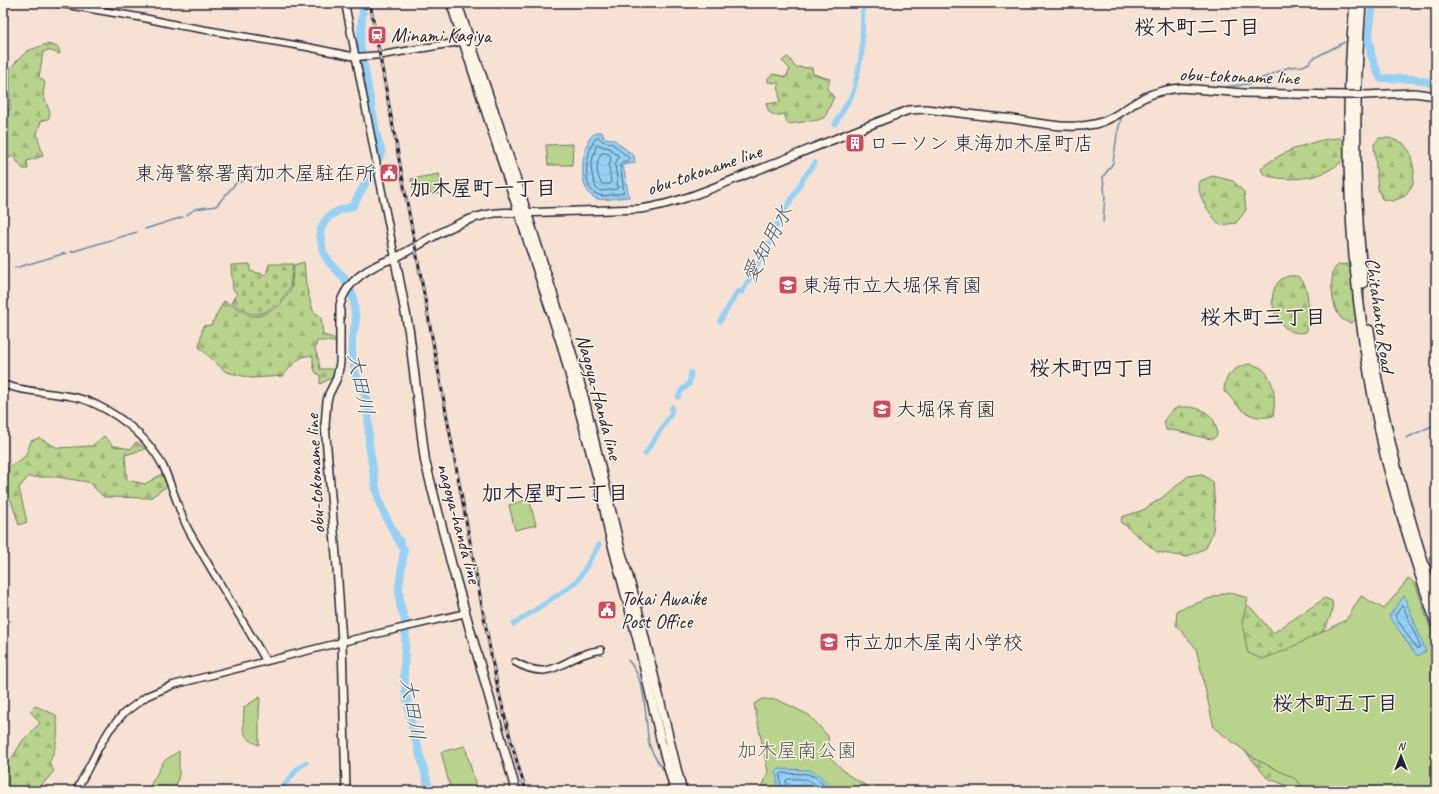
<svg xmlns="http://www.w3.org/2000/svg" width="1439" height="794" font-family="Caveat,'Klee One',sans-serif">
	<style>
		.forest { fill: url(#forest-firs); stroke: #6d7a63 }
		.cemetery { fill: url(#cemetery-stones); stroke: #6d7a63 }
		.park { fill: #b8d38b; stroke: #6d7a63 }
		.water { fill: url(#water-waves); stroke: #668bab }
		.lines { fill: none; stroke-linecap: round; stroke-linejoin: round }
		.shore { stroke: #506885; stroke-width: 1 }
		.stream { stroke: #668bab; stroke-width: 1.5 }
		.canal { stroke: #94d1f5; stroke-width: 5 }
		.river { stroke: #94d1f5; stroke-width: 8 }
		.tertiary-casing { stroke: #22223b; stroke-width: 9 }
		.secondary-casing { stroke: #22223b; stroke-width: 10 }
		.primary-casing { stroke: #22223b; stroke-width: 11 }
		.motorway-casing { stroke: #22223b; stroke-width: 12 }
		.tertiary { stroke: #fcf5e5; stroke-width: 6 }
		.secondary { stroke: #fcf5e5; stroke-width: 7 }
		.primary { stroke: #fcf5e5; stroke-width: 8 }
		.motorway { stroke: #fcf5e5; stroke-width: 9 }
		.rail-casing { stroke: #22223b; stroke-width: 3 }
		.rail { stroke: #fcf5e5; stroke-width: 1.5; stroke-dasharray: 4.5; stroke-linecap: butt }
		.secondary-bridge-casing { stroke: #22223b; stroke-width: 10; stroke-linecap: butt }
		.secondary-bridge { stroke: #fcf5e5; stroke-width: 7 }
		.labels { text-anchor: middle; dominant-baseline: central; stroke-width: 3; stroke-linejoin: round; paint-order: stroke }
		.poi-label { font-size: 20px; fill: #22223b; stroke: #fcf5e5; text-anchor: start }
		.street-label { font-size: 20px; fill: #22223b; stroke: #fcf5e5 }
		.park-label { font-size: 20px; fill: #4f5753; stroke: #fcf5e5 }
		.neighbourhood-label { font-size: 21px; font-weight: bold; fill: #22223b; stroke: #fcf5e5 }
		.water-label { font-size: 21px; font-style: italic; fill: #445773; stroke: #fcf5e5 }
	</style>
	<defs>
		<pattern id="forest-firs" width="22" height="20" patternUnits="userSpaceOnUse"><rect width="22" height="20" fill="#b8d38b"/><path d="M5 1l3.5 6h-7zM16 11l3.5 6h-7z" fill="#9eb579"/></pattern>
		<pattern id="cemetery-stones" width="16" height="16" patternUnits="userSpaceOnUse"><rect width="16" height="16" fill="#b8d38b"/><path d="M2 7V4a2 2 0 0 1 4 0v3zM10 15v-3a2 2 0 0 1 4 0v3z" fill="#9eb579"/></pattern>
		<pattern id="water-waves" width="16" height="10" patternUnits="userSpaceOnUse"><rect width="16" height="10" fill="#94d1f5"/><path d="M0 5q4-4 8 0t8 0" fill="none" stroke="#7fb3d3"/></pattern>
	</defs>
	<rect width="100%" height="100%" fill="#f7e1d2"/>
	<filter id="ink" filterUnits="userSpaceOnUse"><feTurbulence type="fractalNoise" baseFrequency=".025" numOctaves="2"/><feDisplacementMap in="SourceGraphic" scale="8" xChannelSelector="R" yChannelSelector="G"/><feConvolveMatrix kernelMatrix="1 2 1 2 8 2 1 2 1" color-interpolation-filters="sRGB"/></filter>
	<g filter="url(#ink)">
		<g class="forest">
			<path d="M47,44l11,3 2,7 -12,-4 -5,2 -4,25 6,5 -2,12 7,19 -2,6 -7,2 -4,13 6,22 -16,5 1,8h-5l-10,-13 -10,5v-50l7,-1v-42l17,-17z"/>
			<path d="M788,57l7,10 17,1 1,6 17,5 -3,10 7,8 -9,20 -7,3 -30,4 -4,-10 -8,2 -7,-4 -3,-8 14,-2 -2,-19 -10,-1v-4l5,-4 13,3 4,-8 -8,-8z"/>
			<path d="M1340,138l7,6 -1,15c-9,6 -18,13 -28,16 -17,5 -37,5 -54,0l-3,-6c15,-16 57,-31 79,-31z"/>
			<path d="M1379,138h10l14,5 7,9 4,18 -1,14 -8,12 -12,5 -11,-2 -4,-10 -4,-45z"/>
			<path d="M1213,176l20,5 11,11 2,18 -10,13 -16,2c-9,-10 -25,-30 -20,-44z"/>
			<path d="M304,262l2,23 7,26 8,6 2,18 14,4 1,4 -9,-2h-12l-2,8 3,9 2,11h17l-2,7 -15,8v-9l-4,-2 -3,-7v-10c-13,-3 -22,11 -30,20l-31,2 -26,-6 -27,-25 4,-21 8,-1 13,-24 27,15 11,-1 17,-9 12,-17 3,-24z"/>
			<path d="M1348,264l15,5c2,11 3,38 -4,48 -2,2 -6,4 -8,6 -3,-1 -7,-2 -9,-4 -10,-10 -12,-33 -9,-47 1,-3 3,-5 5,-7z"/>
			<path d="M1289,276c4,0 9,-1 12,3 8,7 10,44 5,53 -33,8 -47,-49 -17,-56z"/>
			<path d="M1250,364c3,1 8,2 11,4 14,10 15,33 12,48 -23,5 -33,-6 -46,-23l-3,-1c0,-17 10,-25 26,-28z"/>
			<path d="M1179,407c20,-1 38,5 38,28l-4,4c-15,-1 -31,-9 -47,-9l-2,-9c4,-7 7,-11 15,-14z"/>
			<path d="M104,436l10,10 17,3 5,-7 10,7 -21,6 2,25 18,4 17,-10 5,12 -17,12 -46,-1 -16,-15 -31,-5h-29l-9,11 8,34 -8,3 -8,-25 -8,-5v-16l4,5 2,-18 16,-9 6,-16 8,-3 19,10 34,-2z"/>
			<path d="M1202,474l11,8 2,27 -2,22 -7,17 -20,9 -29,-5 -32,-27 -4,-2 1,-6 21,-7 20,-13 25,-21z"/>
			<path d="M1325,598l7,3 1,8 -7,18 -59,58 56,106h-22l-34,-13 -32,-39 6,-139 10,8 22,25z"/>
			<path d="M35,706l21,9c3,18 1,32 -7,48l5,8 -17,20h-34v-25l9,-8 11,-18 17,-17 -10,-12z"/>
		</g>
		<path class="cemetery" d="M250,264v7l16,4 3,-11h24l-3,24 -12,16 -15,9 -12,1 -20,-11 6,-10 -4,-3 -2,-25z"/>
		<g class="park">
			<path d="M573,144l-1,21h-24l-2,-20z"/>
			<path d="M439,174l4,20 -20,-1 -10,-4 -2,-10z"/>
			<path d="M529,499l7,26 -21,5 -6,-25z"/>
			<path d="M1409,578l7,7 20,61v145h-128l-14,-13 -37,-18 -43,-32 -18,-80 -20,-23 1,-15 51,-18 20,6 -6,25 6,30 14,6 22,-8 62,-31 15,-24 23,13z"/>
			<path d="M260,697l-1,16v32c-21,-9 -15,-18 -15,-38z"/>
			<path d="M762,699l16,1 31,15 19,21 1,20 18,18 27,17h-113l7,-19 -14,-68z"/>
			<path d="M465,746l12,44 -26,1 -10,-39z"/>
			<path d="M179,751v24l-4,15 -1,1h-27l17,-30z"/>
		</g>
		<g class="water">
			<path d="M596,132h6l2,6 9,1 21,17 1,7 -12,2 6,32c-7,0 -24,4 -31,2 -21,-5 -17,-46 -8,-61 1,-2 4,-4 6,-6z"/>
			<path d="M1404,596l22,55 -9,5 -28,-40z"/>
			<path d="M778,769l31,1 9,4 16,17h-57v-13l-2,-6z"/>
		</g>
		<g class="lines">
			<g class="shore">
				<path d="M597,137h2l3,4 9,2 18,15v2l-7,2 -2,3 4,26 -1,2c-7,1 -18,4 -25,2 -18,-6 -12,-47 -1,-58z"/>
				<path d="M598,145l11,3 10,8 -4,9 3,22 -1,2 -16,2 -5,-3 -4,-14 -1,-9 5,-19z"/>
				<path d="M602,153h5l4,4 -2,10 2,14 -1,3h-8c-6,-8 -7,-24 0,-31z"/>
				<path d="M1403,606l17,40 -1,2h-3l-21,-32 6,-9z"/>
				<path d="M781,791l-1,-16 2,-2 26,1 8,3 13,14"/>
				<path d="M786,791v-11l2,-1c19,0 21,-2 34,12"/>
			</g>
			<g class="stream">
				<path d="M1194,86l31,1 23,-3 41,-17 14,-1 6,-3 5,-5 31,-16"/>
				<path d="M1151,91l23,-6"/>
				<path d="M187,215l8,-6 21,-3 20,-23 9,-3 7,-11 10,-1"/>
				<path d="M1103,222l2,-26 -2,-19 10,-14 4,-28 5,-21"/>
				<path d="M145,229l38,-12"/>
				<path d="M71,252l66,-20"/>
				<path d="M15,268l51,-15"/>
				<path d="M1406,438l30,-14"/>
				<path d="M628,660c20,23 16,55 21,83 2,11 12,23 18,32"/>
			</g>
			<g class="canal">
				<path d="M835,124l18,-31 6,-26 3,-16 1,-48"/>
				<path d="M720,321l18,-30 4,1 29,-51 3,-11 29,-51 12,-16"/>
				<path d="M678,397l4,-7 7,-6 2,-11"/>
				<path d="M645,454l26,-40 1,-7"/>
				<path d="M514,624l54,-36 10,-8 21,-35"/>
				<path d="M280,791l18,-23 8,-5"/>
			</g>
			<g class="river">
				<path d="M362,3l1,5 -3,36 17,93 5,15 -29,54 -15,5 -10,6 -6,9 -2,7 3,19 7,11 14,15 9,18 3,25 -4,16v17l4,21 12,27 1,42 7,44 4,16 10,21 14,25 -5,38 1,16 6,20 -2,49 2,20 6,33 18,65"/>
				<path d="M1373,3l-5,40 2,1 1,11 9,23 36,1 15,4"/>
			</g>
			<g class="tertiary-casing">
				<g id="tertiary">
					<path d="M56,3l88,15 33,7 130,22 49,10 26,-2 84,-14"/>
					<path d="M345,3l50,255"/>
					<path d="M3,384c30,12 65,6 94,21 27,13 52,34 66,61 10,21 15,44 26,65 25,44 52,86 77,130"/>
					<path d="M515,662c40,23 49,-8 86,-12"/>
					<path d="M76,791l16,-30 7,-14 11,-18 14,-16 23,-17 26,-11 169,-43 124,-29"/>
				</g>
			</g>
			<g class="secondary-casing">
				<g id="secondary">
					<path d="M1364,95l50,-2 22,3"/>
					<path d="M346,791l-4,-149 -5,-75 -12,-142 2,-24 2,-7 8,-16 3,-15v-58c6,-25 32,-40 55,-47 29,-15 58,-36 90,-43 11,-3 23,-3 34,-2l121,-4c37,-5 75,-22 110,-36 53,-21 106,-43 159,-63l16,-1c29,3 58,7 88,10 26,4 55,11 82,5 18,-4 32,-17 48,-26 12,-6 25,-9 38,-10l63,5 97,2"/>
				</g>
			</g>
			<g class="primary-casing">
				<g id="primary">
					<path d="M451,3l111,343 37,137 10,49 30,113 22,96 14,50"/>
					<path d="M457,3l42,123 72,225 13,47 37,154 14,47 47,192"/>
					<path d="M395,258l14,73 16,130 27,105 64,225"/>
				</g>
			</g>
			<g class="motorway-casing">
				<g id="motorway">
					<path d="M1355,3c-14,150 -4,300 29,447 14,58 33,116 52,173"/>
					<path d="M1361,3c-7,93 -8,187 2,280"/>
					<path d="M1369,330c13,93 37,183 67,272"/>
				</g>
			</g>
			<use href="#tertiary" class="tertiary"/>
			<use href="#secondary" class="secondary"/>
			<use href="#primary" class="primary"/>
			<use href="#motorway" class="motorway"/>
			<g class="rail-casing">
				<path id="rail" d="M370,3l122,657c9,45 20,88 34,131"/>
			</g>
			<use href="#rail" class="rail"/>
			<g class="secondary-bridge-casing">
				<path id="secondary-bridge" d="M1341,95h23"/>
			</g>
			<use href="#secondary-bridge" class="secondary-bridge"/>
		</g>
	</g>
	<defs>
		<g id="station-square" transform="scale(1)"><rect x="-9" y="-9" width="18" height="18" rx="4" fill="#d1495b" stroke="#fcf5e5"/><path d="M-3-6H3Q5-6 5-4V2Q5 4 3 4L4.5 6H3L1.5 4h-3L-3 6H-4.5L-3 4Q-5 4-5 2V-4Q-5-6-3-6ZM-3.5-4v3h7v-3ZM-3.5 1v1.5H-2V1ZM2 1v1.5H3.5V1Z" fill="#fff"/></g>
		<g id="building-square" transform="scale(1)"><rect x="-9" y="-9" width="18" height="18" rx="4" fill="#d1495b" stroke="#fcf5e5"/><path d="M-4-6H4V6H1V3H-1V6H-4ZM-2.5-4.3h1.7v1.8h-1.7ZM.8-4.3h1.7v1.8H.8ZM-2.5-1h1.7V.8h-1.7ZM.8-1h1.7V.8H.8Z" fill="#fff"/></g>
		<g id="civic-square" transform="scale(1)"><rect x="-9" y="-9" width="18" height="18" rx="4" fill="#d1495b" stroke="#fcf5e5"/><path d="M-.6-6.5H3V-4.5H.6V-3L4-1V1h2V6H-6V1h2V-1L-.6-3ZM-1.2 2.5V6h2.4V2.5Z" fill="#fff"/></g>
		<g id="school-square" transform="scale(1)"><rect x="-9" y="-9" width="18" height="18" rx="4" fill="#d1495b" stroke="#fcf5e5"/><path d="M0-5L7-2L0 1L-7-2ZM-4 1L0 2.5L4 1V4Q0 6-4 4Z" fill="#fff"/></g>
	</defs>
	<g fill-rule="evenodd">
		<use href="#station-square" x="377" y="35"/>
		<use href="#building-square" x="855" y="143"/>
		<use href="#civic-square" x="389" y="173"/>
		<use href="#school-square" x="788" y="285"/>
		<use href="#school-square" x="882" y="409"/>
		<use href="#civic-square" x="607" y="610"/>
		<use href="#school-square" x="829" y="642"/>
	</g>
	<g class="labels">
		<g class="poi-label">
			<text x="391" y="35">Minami Kagiya</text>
			<text x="869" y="143">ローソン 東海加木屋町店</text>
			<text x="375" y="173" text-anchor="end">東海警察署南加木屋駐在所</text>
			<text x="802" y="285">東海市立大堀保育園</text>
			<text x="896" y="409">大堀保育園</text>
			<text x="621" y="598">Tokai Awaike<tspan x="621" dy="23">Post Office</tspan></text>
			<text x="843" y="642">市立加木屋南小学校</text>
		</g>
		<g class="street-label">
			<text transform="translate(1239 76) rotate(2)">obu-tokoname line</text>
			<text transform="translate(704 170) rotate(-19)">obu-tokoname line</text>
			<text transform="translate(1380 315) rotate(82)">Chitahanto Road</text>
			<text transform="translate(599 397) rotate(75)">Nagoya-Handa line</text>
			<text transform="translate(315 474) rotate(-93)">obu-tokoname line</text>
			<text transform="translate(459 523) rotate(75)">nagoya-handa line</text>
		</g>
		<g class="park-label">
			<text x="797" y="750">加木屋南公園</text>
		</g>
		<g class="neighbourhood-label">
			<text x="1197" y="27">桜木町二丁目</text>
			<text x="483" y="188">加木屋町一丁目</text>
			<text x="1263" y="317">桜木町三丁目</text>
			<text x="1092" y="368">桜木町四丁目</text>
			<text x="555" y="493">加木屋町二丁目</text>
			<text x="1335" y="703">桜木町五丁目</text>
		</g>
		<g class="water-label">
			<text transform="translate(767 244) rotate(-62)">愛知用水</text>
			<text transform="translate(361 384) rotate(79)">大田川</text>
			<text transform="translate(413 709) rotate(81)">大田川</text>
		</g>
	</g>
	<rect width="1439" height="794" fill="none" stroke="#fcf5e5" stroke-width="16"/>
	<rect x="8" y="8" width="1423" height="778" fill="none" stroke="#22223b" stroke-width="1.5" filter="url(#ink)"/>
	<g transform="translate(1401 756)" stroke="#fcf5e5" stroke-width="3" paint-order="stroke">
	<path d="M0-3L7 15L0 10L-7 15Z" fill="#22223b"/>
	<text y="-6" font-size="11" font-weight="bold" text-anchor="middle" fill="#22223b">N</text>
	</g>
</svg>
